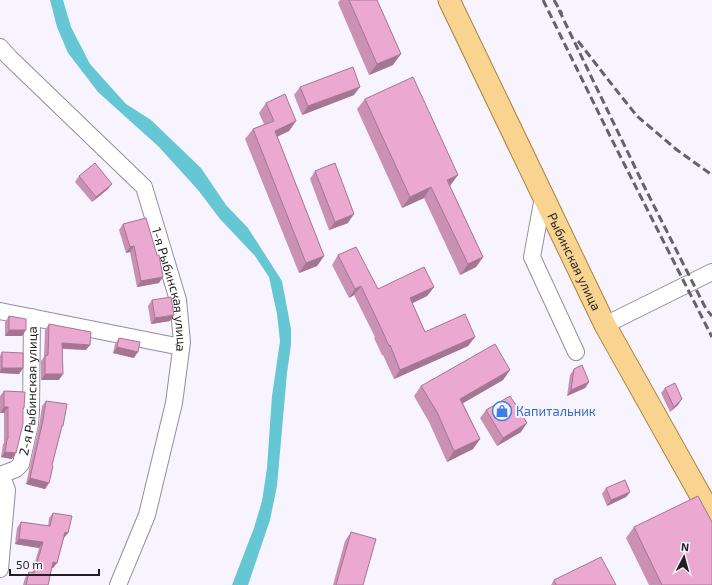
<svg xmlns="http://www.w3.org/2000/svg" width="712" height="585" font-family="'Exo 2',sans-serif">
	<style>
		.water { fill: #65c7d3 }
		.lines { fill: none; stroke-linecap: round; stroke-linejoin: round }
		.minor-casing { stroke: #938f9a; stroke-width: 18 }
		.major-casing { stroke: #aa823a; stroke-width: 23 }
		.minor { stroke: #fff; stroke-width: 16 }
		.major { stroke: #f9d491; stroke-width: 21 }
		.rail { stroke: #656369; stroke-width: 3; stroke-dasharray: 8 4; stroke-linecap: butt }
		.wall { fill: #ca91b5 }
		.shaded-wall { fill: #a47693 }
		.building { fill: #eba9d2; stroke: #a47693 }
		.labels { text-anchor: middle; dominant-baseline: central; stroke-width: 4; stroke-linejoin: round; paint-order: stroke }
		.street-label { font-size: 13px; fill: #201f23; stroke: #f7f3ff }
		.shop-label { font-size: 13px; fill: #366cbe; stroke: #f7f3ff; text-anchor: start }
	</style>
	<rect width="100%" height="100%" fill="#f7f3ff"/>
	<path class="water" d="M50,0h13l8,27 19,37 36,40 25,16 50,48 25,37 22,23 34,53 9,48v16l-4,28 -10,113 -7,34 -22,65h-16l22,-57 8,-27 5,-33 5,-72 8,-55 -3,-27 -8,-37 -14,-21 -35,-37 -22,-29 -39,-43 -61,-55 -30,-39 -11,-26z"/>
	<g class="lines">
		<g class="minor-casing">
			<g id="minor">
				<path id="s1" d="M0,47l10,11 134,129 34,113 4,42 -8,61 -27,112 -29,70"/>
				<path d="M543,197l-11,60 44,95"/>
				<path d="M0,311l181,36"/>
				<path d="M605,325l107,-53"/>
				<path id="s2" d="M0,475l16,-6 5,-5 9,-40 1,-13 1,-94"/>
				<path d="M0,479l4,3 3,8 -7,79"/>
			</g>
		</g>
		<g class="major-casing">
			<g id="major">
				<path id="s3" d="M449,0l156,325 107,191"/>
			</g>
		</g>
		<use href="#minor" class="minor"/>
		<use href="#major" class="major"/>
		<g class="rail">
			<path d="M543,0l67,136 102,201"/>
			<path d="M554,0l8,14"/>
			<path d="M559,10l86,178 61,121 6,7"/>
			<path d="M578,41l35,45 24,30 40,34 35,25"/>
		</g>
	</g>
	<g class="wall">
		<path d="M340,0h37l16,65 -24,10 -31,-72z"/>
		<path d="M300,87l54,8 -52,20 -8,-20z"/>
		<path d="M365,99l85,87 33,71 -7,10 -16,8 -36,-77 -22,10 -45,-99z"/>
		<path d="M266,103l30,18 -7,10 -12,6 47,119 -7,10 -18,7 -54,-134 8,-10 11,-5 -5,-11z"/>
		<path d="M315,171l33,52 -19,7 -19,-51z"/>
		<path d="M79,176l29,13 -16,13 -17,-20z"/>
		<path d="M123,224l34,31 2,28 -22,4 -7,-35 -4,1 -7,-23z"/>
		<path d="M338,255l40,34 56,-2 -7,9 -15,7 13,29 50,5 -7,9 -74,33 -11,-24h-1l-8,-17 1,-1 -21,-42 -5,3 -17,-33z"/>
		<path d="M152,300l18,21 -19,3 -3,-18z"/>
		<path d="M9,316l13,20h-17v-14z"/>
		<path d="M49,324l37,26 -24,-1 -3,31h-18v-19l3,-4 1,-27z"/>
		<path d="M119,338l15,20 -21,-5 2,-9z"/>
		<path d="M2,352l21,16 -4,6 -19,-1v-17z"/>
		<path d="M574,369l15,13 -4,6 -18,8 3,-21z"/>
		<path d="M510,370l-7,10 -40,23 17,36 -7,10 -26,13 -18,-40 -15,-26 7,-10z"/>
		<path d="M665,388l13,17 -8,7 -9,-19z"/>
		<path d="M4,391l20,17 -1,1 -11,50 -11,-2 2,-13 1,-1v-30h-4v-17z"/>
		<path d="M46,401l15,28 -9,36 -3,18 -4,6 -19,-5 13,-58 3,-20z"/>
		<path d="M486,410l35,22 -24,14 -17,-28z"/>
		<path d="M606,488l24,4 -4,5 -19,9 -5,-12z"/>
		<path d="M53,513l11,25 -7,25 -4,5h-1l-4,17h-25l2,-7 4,-6 3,1 7,-25 -24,-4 2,-16 4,-6 27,4 1,-8z"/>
		<path d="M634,527l78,58h-63l-23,-47z"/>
		<path d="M351,532l12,53h-30l12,-44z"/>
		<path d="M554,580l2,5h-5z"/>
	</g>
	<g class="shaded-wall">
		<path d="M401,54l-8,11 -24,10 8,-11z"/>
		<path d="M360,87l-6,8 -52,20 6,-9z"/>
		<path d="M296,121l-7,10 -22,10 8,-10z"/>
		<path d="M458,175l-8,11 -3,-6z"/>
		<path d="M112,184l-4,5 -16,13 4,-5z"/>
		<path d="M431,187l-7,11 -22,10 8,-11z"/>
		<path d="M354,214l-6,9 -19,7 6,-8z"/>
		<path d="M134,246l-4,6 -4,1 4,-6z"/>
		<path d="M324,256l-7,10 -18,7 7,-10z"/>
		<path d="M483,257l-7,10 -16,8 8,-11z"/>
		<path d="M163,277l-4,6 -22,4 4,-6z"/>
		<path d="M361,286l-7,9 -5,3 6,-9z"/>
		<path d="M434,287l-7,9 -24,12 7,-10z"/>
		<path d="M174,315l-4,6 -19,3 4,-6z"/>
		<path d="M9,330h17l-4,6h-17z"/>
		<path d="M475,337l-7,9 -74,33 6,-9z"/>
		<path d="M62,343l28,2 -4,5 -28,-2z"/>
		<path d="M117,347l21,5 -4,6 -21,-5z"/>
		<path d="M2,368h21l-4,6 -19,-1v-2z"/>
		<path d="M510,370l-7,10 -50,29 7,-10z"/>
		<path d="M45,374h18l-4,6h-18z"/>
		<path d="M589,382l-4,6 -18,8 4,-6z"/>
		<path d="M682,399l-4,6 -8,7 4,-5z"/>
		<path d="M4,407h4l-4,6h-4z"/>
		<path d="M527,423l-6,9 -24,14 6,-8z"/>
		<path d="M480,439l-7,10 -26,13 7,-11z"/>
		<path d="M5,452l11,1 -4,6 -11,-2z"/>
		<path d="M30,478l19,5 -4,6 -19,-5z"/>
		<path d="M630,492l-4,5 -19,9 4,-6z"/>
		<path d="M65,532l3,1 -4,5h-3z"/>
		<path d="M19,539l24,3 -4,6 -24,-4z"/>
		<path d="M53,562l4,1 -4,5 -4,-1z"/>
	</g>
	<g class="building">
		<path d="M349,0h28l24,54 -24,10z"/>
		<path d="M353,67l7,20 -52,19 -8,-19z"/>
		<path d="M413,77l45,98 -11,5 36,77 -15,7 -37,-77 -21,10 -45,-98z"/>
		<path d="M285,94l11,27 -21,10 49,125 -18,7 -53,-134 21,-8 -8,-18z"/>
		<path d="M95,163l17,21 -16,13 -17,-21z"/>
		<path d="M335,163l19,51 -19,8 -20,-51z"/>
		<path d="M146,218l11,37h2l4,22 -22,4 -7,-35 -4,1 -7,-23z"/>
		<path d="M356,247l22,42 46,-22 10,20 -24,11 15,34 40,-18 10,23 -75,33 -10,-25 -1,1 -8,-18 -20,-42 -6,3 -17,-34z"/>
		<path d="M171,297l3,18 -19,3 -3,-18z"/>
		<path d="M9,316l17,3v11h-17z"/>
		<path d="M49,324l42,8 -1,13 -28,-2 1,31h-18v-18l3,-1z"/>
		<path d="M119,338l21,4 -2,10 -21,-5z"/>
		<path d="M495,344l15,26 -50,29 20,40 -26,12 -17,-39 -16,-26z"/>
		<path d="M2,352l21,1v15h-21z"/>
		<path d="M582,365l7,17 -18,8 3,-21z"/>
		<path d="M675,383l7,16 -8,8 -9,-19z"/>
		<path d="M4,391l21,1 -1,16h-1v16l-7,29 -11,-1 2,-13h1v-32h-4z"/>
		<path d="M510,396l17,27 -24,15 -17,-28z"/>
		<path d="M46,401l21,3 -4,22h-1l-10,39 1,1 -4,17 -19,-5 13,-58z"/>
		<path d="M625,480l5,12 -19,8 -5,-12z"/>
		<path d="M698,496l14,26v63h-50l-28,-58z"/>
		<path d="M53,513l19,3 -4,17 -3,-1 -8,31 -4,-1 -5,23h-22l3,-13 5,1 9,-31 -24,-3 2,-17 29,4z"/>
		<path d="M351,532l25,7 -13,46h-27z"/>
		<path d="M601,557l15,28h-60l-2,-5z"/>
	</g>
	<defs>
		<g id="shop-ring" transform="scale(1)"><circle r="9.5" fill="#f7f3ff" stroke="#3f7fe0" stroke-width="1.5"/><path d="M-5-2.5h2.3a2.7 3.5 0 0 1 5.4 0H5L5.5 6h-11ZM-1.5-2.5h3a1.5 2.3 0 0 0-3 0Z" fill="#3f7fe0"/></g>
	</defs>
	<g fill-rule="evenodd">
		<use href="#shop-ring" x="502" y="411"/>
	</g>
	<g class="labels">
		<g class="street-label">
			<text stroke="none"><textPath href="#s3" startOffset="290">Рыбинская улица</textPath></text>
			<text stroke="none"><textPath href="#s1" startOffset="307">1-я Рыбинская улица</textPath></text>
			<text stroke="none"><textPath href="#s2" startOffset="98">2-я Рыбинская улица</textPath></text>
		</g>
		<g class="shop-label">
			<text x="516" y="411">Капитальник</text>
		</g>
	</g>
	<g transform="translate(684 557) rotate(6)" stroke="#f7f3ff" stroke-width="3" paint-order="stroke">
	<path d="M0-3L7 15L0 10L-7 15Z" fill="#201f23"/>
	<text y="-6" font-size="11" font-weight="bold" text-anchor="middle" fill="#201f23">N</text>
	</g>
	<path d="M10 569v6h89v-6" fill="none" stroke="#201f23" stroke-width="2"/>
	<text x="16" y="569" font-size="12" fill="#201f23" stroke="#f7f3ff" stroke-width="3" paint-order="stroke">50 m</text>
</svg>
